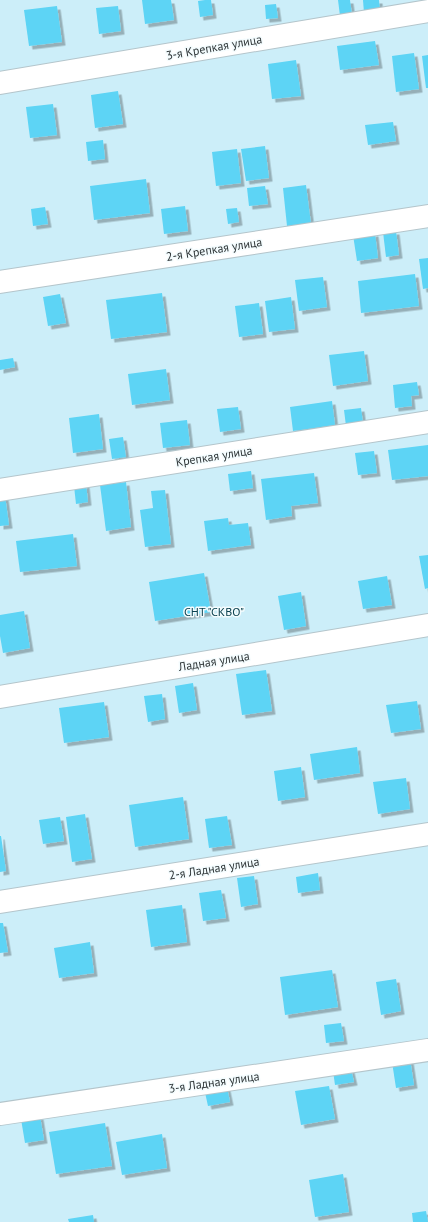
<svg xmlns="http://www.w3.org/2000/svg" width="428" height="1222" font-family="'PT Sans',sans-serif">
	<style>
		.garden { fill: #cceef9 }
		.building { fill: #5dd4f5; filter: url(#shadow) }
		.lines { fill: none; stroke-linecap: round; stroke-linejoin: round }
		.minor-casing { stroke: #b4c5cb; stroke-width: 24 }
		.minor { stroke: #fff; stroke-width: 22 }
		.labels { text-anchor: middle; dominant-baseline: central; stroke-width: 3; stroke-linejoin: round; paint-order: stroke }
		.street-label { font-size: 12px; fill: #2d3436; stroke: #f4fcfe }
		.park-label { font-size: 12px; fill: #0b4250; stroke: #f4fcfe }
	</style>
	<defs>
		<filter id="shadow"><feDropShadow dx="3.5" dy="3.5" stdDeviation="0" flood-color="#0004"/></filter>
	</defs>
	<rect width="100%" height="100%" fill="#f4fcfe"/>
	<rect class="garden" x="0" y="0" width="428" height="1222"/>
	<g class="building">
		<path d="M142,0h29l3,20 -29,4z"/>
		<path d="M205,0h6l2,15 -13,2 -2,-16z"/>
		<path d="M338,0h12l2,15 -12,1z"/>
		<path d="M363,0h16l1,11 -16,2z"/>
		<path d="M276,4l2,14 -12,1 -1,-14z"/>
		<path d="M57,6l5,36 -33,4 -5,-36z"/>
		<path d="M118,6l3,25 -22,3 -3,-26z"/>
		<path d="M375,41l4,24 -39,5 -3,-24z"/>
		<path d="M414,53l5,36 -23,3 -4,-36z"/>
		<path d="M428,55v33h-2l-4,-32z"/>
		<path d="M296,60l5,36 -29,3 -4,-35z"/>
		<path d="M118,91l5,33 -28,4 -4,-33z"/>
		<path d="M53,104l4,31 -27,3 -4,-31z"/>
		<path d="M393,122l3,19 -28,4 -3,-20z"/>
		<path d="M103,140l2,19 -17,2 -2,-19z"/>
		<path d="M265,146l4,32 -23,3 -5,-32z"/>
		<path d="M237,149l4,34 -25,3 -4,-34z"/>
		<path d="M146,179l4,34 -56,7 -4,-34z"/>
		<path d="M306,185l5,39 -24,2 -4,-38z"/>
		<path d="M265,186l3,18 -19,2 -2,-18z"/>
		<path d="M185,206l3,25 -24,3 -3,-25z"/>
		<path d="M45,207l3,17 -15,2 -2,-17z"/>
		<path d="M237,208l2,14 -11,2 -2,-15z"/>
		<path d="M396,231l3,24 -13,2 -3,-25z"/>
		<path d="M375,233l3,25 -21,3 -4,-26z"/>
		<path d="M428,258v30l-5,1 -4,-30z"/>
		<path d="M415,274l4,32 -58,7 -3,-32z"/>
		<path d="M323,277l4,30 -28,4 -4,-31z"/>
		<path d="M162,293l5,39 -56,7 -5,-39z"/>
		<path d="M60,294l6,29 -18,3 -5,-29z"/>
		<path d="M291,297l4,32 -26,3 -4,-31z"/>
		<path d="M259,303l4,31 -24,3 -4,-31z"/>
		<path d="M364,351l4,30 -35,5 -4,-31z"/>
		<path d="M13,358l2,9 -15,3v-10z"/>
		<path d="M166,369l4,31 -38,5 -4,-31z"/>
		<path d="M417,382l2,13 -8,1 1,10 -17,2 -2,-23z"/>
		<path d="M332,401l3,24 -42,6 -3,-24z"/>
		<path d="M238,407l3,22 -21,3 -3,-23z"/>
		<path d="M361,408l2,15 -17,3 -2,-16z"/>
		<path d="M99,414l4,35 -30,4 -4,-35z"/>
		<path d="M187,420l3,25 -27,3 -3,-25z"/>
		<path d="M123,437l3,20 -14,2 -3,-20z"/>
		<path d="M428,445v31l-36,4 -4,-30z"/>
		<path d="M374,451l3,22 -19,2 -3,-22z"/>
		<path d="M251,471l2,17 -23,3 -2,-17z"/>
		<path d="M314,473l4,30 -27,3 1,10 -26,4 -5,-41z"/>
		<path d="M126,482l5,45 -25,4 -6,-46z"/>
		<path d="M86,484l2,18 -12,2 -2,-18z"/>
		<path d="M165,490l6,54 -26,3 -5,-37 13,-2 -2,-17z"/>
		<path d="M0,496h5l4,29 -9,1z"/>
		<path d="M228,518l1,7 19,-2 3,22 -43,6 -4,-30z"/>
		<path d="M73,534l4,32 -57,6 -4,-31z"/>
		<path d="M428,555v33l-3,1 -6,-33z"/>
		<path d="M204,573l7,39 -56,9 -6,-39z"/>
		<path d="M387,576l5,29 -29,4 -5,-28z"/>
		<path d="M301,592l5,34 -22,4 -6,-34z"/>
		<path d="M24,611l6,37 -27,5 -3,-17v-21z"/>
		<path d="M266,670l6,41 -30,4 -6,-41z"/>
		<path d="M193,683l4,27 -18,3 -4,-27z"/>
		<path d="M162,694l3,25 -17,3 -4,-26z"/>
		<path d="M417,701l4,28 -30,4 -5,-28z"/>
		<path d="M104,702l5,35 -45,6 -5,-35z"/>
		<path d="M357,747l3,26 -46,7 -4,-26z"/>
		<path d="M301,767l4,30 -27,4 -4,-30z"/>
		<path d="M406,778l4,31 -32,5 -5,-32z"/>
		<path d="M183,797l6,42 -54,8 -6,-42z"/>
		<path d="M85,814l7,45 -20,3 -6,-45z"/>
		<path d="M227,816l5,29 -23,3 -4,-29z"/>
		<path d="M60,817l4,24 -21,3 -4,-24z"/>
		<path d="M0,836h1l5,35 -6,1z"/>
		<path d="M318,873l2,17 -22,3 -2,-16z"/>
		<path d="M254,876l4,28 -17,3 -4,-29z"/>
		<path d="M221,890l5,28 -23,3 -4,-28z"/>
		<path d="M182,905l5,37 -36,5 -5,-37z"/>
		<path d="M0,923h3l5,29 -8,1z"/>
		<path d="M90,942l4,31 -35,5 -5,-30z"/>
		<path d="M332,970l6,37 -53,8 -5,-38z"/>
		<path d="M396,979l5,32 -20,4 -5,-33z"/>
		<path d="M341,1023l3,18 -18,2 -2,-18z"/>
		<path d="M410,1059l4,26 -18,3 -4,-26z"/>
		<path d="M351,1069l3,13 -19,3 -2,-14z"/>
		<path d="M226,1083l4,19 -22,4 -4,-18z"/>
		<path d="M329,1086l6,33 -34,6 -6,-34z"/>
		<path d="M40,1116l4,24 -19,3 -4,-24z"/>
		<path d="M105,1123l7,43 -56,8 -7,-42z"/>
		<path d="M162,1134l5,34 -45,7 -6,-33z"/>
		<path d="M343,1174l6,38 -34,5 -6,-37z"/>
		<path d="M426,1211l2,11h-15l-1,-9z"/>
		<path d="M93,1215l1,7h-25l-1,-3z"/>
	</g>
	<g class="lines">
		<g class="minor-casing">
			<g id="minor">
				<path d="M0,83l428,-72"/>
				<path d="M0,282l428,-66"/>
				<path d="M0,490l428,-68"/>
				<path d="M0,697l428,-72"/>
				<path d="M0,902l428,-68"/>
				<path d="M0,1114l428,-64"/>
			</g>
		</g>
		<use href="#minor" class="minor"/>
	</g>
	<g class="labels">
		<g class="street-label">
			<text transform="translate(214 47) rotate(-10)">3-я Крепкая улица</text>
			<text transform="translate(214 249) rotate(-9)">2-я Крепкая улица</text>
			<text transform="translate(214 456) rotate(-9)">Крепкая улица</text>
			<text transform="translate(214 661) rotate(-9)">Ладная улица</text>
			<text transform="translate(214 868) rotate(-9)">2-я Ладная улица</text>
			<text transform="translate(214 1082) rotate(-8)">3-я Ладная улица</text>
		</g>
		<g class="park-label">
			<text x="214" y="611">СНТ "СКВО"</text>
		</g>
	</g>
</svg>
